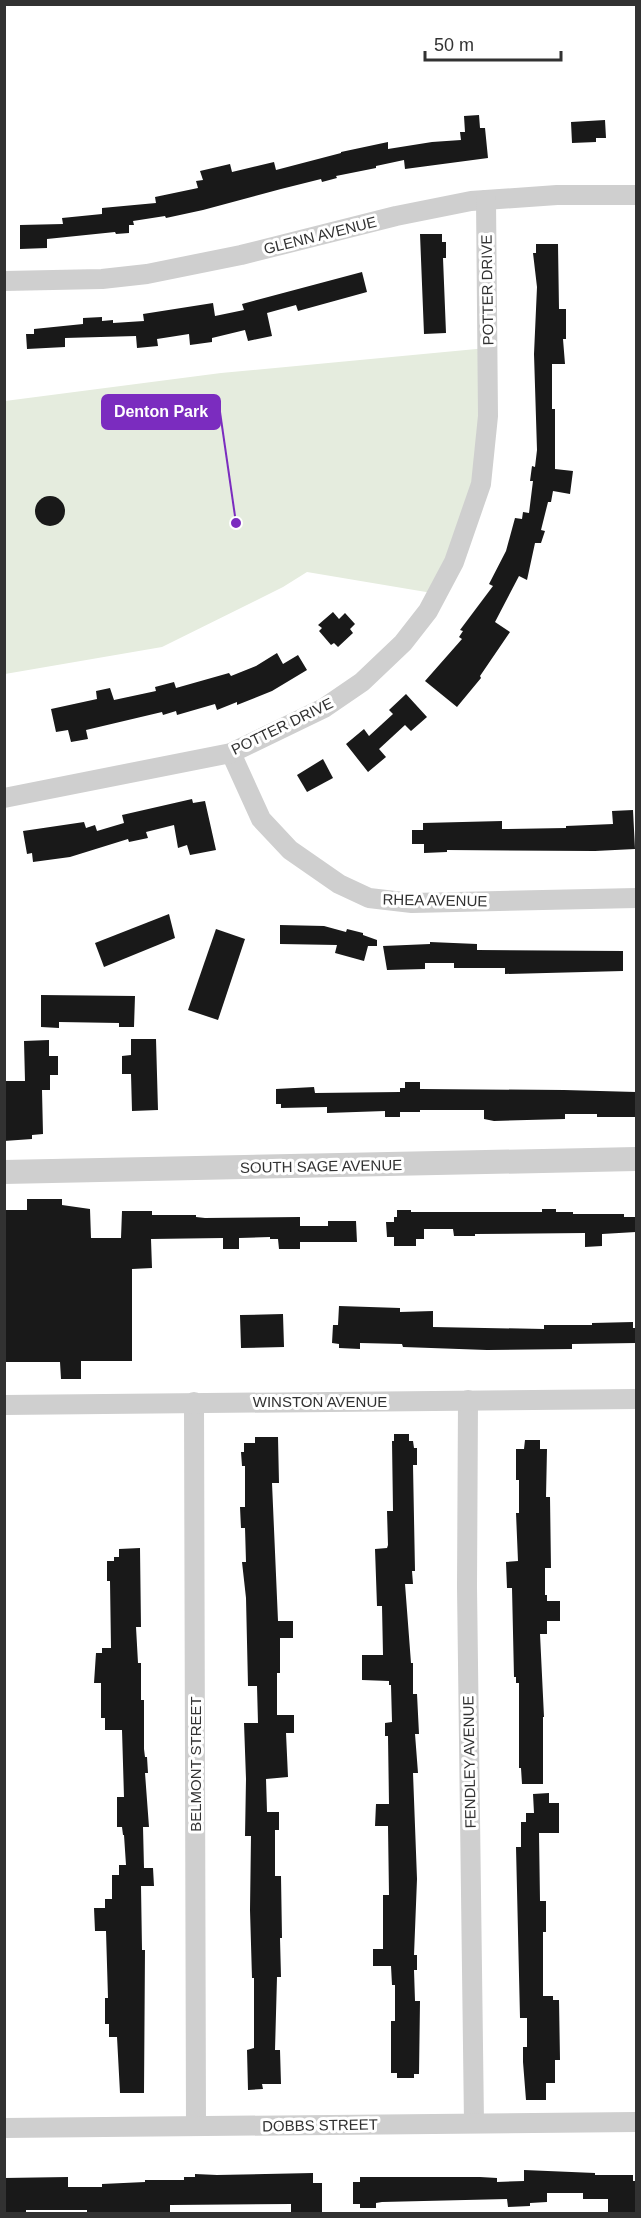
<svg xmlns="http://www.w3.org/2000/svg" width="641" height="2218" font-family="Arial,sans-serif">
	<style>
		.green { fill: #e5ecde }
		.building { fill: #191919 }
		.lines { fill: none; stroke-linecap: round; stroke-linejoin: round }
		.minor { stroke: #cfcfcf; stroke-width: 20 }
		.tertiary { stroke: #cfcfcf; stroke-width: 24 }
		.labels { text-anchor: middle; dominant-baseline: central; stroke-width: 6; stroke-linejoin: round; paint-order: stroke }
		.street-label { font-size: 15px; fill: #323232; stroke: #fff }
		.leader { fill: none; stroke: #7b2cbf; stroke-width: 2 }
		.callout-dot { fill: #7b2cbf; stroke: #fff; stroke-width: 2 }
		.callout { fill: #7b2cbf; stroke: #7b2cbf; stroke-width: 2 }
		.callout-label { font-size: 16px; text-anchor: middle; font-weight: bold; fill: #fff }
	</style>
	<rect width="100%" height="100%" fill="#fff"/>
	<path class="green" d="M487,348l-6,136 -43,110 -131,-22 -24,15 -121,60 -157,27v-273l216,-28z"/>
	<g class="building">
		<path d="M479,115l1,13h5l3,30 -83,11 -1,-9 -28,6v2l-40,8 1,2 -15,4 -1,-3 -40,10 -78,21 -37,8 -1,-2 -32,5 1,4h-5v8l-13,1 -1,-2 -68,7v9l-27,1v-24l43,-1 -1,-6 40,-4v-6l54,-5 -1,-6 43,-9 -2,-7 7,-1 -3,-9 30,-7 2,8 42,-10 2,8 65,-17v-1l47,-10v7l44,-7 29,-2 -1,-8h5l-1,-16z"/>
		<path d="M605,120l1,18h-10v4l-24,1 -1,-21z"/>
		<path d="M420,234h22v8h4v16h-3l3,75 -22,1z"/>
		<path d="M536,244h22l1,65h7v30h-3l2,25h-13v45h3v60l18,2 -3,23 -17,-3 -2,11h-3l-7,28 4,1 -4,12h-6l-8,37 -8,-4 -24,46 15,10 -30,44 1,2 -24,29 -32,-26 37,-42 -3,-2 4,-6 -3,-1 33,-44 -4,-2 17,-33 9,-33 7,1 1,-7 6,1 4,-32h-3l2,-15 3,1 2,-17 -3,-96 3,-67 -4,-34h3z"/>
		<path d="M362,272l5,20 -69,19 -2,-6 -29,8 5,23 -24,5 -3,-11 -33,8v4l-22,3 -1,-11 -32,5 1,7 -21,2 -1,-12 -71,2v9l-38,2 -1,-15h8v-5l49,-5v-6l19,-1v4l11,-1v3l31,-2 -1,-7 70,-11 2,13 29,-6 -2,-6z"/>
		<circle cx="50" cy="511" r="15"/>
		<path d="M333,612l6,7 6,-6 10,11 -5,5 3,4 -15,14 -4,-4 -3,2 -12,-14 3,-3 -4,-3z"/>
		<path d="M277,653l6,11 15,-9 9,15 -35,21 -35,14v-3l-20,8 -2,-6 -38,11 -1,-4 -13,4 -1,-3 -76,18 2,9 -17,3 -3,-12 -12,2 -5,-23 46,-10 -1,-8 14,-3 4,12 42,-9 -1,-4 19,-5 2,6 53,-15 2,3 25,-10z"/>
		<path d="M406,694l21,23 -16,14 -6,-6 -26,24 7,8 -18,15 -22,-28 18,-15 5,7 24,-22 -4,-4z"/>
		<path d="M323,759l10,19 -26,14 -10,-17z"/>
		<path d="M192,799l1,4 12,-2 11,49 -26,5 -3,-10 -9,3 -4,-23 -28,7 2,6 -19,4 -1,-3 -58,18 -37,5 -1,-9 -5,1 -4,-23 61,-9 2,6 9,-3 2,6 27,-8 -2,-8z"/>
		<path d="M633,810l2,39 -40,2 -148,-1v2l-23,1v-9h-12v-14h11v-7l79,-2v8l64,-1v-2l47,-2 -1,-13z"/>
		<path d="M169,914l6,24 -71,29 -9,-24z"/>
		<path d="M280,925l44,1 22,6 1,-3 16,4v2l14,5v6h-9l-4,15 -29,-8 2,-8 -57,-1z"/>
		<path d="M216,929l29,10 -27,81 -30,-10z"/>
		<path d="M430,942l47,2v6l146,1v20l-118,3v-6h-51v-5h-29v6l-38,1 -4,-24 47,-2z"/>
		<path d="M41,995l94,1 -1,31h-15v-4l-60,-1v6l-18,-1z"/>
		<path d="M131,1039h25l2,71 -26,1 -1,-37h-9v-18l9,-1z"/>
		<path d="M49,1040v16h9v19h-8v15h-8l1,44 -11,1v4l-28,2v-60h21l-1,-40z"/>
		<path d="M405,1082h15v7l144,1 72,2v25h-39v-3h-32v5l-71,2 -10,-2v-9h-64v2h-20v5h-15v-6l-58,2v-6l-46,1v-4h-5v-15l38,-2 1,6 85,-1v-4h5z"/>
		<path d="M27,1199h35v6l28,4 1,29h30l1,-27h30v4h44v2l9,1 95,-1v9h28v-5h28l1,21h-57v7h-21l-1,-10h-8v-2l-31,1v11h-16v-11l-72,1 1,29 -20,1v92h-51v18h-20l-1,-17h-56v-152h23z"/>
		<path d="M542,1209h14v3h17v2h51v3h12v15l-34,2v12l-17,1v-14l-110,1v2h-21l-1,-7h-29v10h-8v7h-22v-9h-7l-1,-15h8v-5h3v-7h14v2h131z"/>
		<path d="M339,1306l61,2v4l33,-1v16l111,2v-4h48v-2l41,-1v6h3v15l-64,1v5l-85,1 -84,-3 -1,-3 -42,-1v6l-21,-1v-4l-7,-1 1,-18h5z"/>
		<path d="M283,1314l1,33 -43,1 -1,-33z"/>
		<path d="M394,1434h15v7h4l1,7h3v17h-4l2,106h-3l1,13h-8l6,79h2v31h4l2,40h-4l3,39h-5l4,106 -3,76h3v15h-3l1,31h5l-1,73h-5v4h-17v-5h-6v-52h4v-36h-3l-1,-19h-18v-17h10v-54h6l-1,-69h-13l1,-22h13l-1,-68h-3v-13l7,-1 -1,-37h-2v-4l-27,-1v-25h21l-1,-49h-5l-2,-57 12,-1 1,-3 -1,-34h6l-1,-70h2z"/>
		<path d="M255,1437h23l1,46h-7l6,138h15v17h-13v35h-3v42h17v18h-8l2,44 -22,2 1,33h12v18h-4v46h6l1,62h-2l1,39h-4l-2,73h5l1,34h-19l1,5 -15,1 -1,-40 7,-2v-70h-2l-2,-68 1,-74h-6l1,-57 -2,-56h14l-1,-37h-9l-2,-88 -4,-36h4l-1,-34h-4l-1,-21h5v-41h-3l-1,-14h3v-9h11z"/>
		<path d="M525,1440h15v9h7l-1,48h4l1,71h-6v27h2v6h13v20h-13v13h-7l4,83h-1v67h-21l-1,-16h-2v-85h-3v-6h-2l-2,-89h-5l-1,-26 12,-1 -2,-48h3v-33h-3v-31h8z"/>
		<path d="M140,1548l1,79h-5l2,36h3v37h3v49l1,8h2l1,16h-3l4,54h-6l1,41h9l1,18h-13l1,64h3l-1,143h-24l-3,-56h-8v-13h-4v-26h3l-2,-67h-11l-1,-23h11v-9h7v-24h7v-10h7l-2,-30h-1l-1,-8h-5v-30h7l-2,-67h-17v-12h-4v-35h-7l2,-30h6v-5h9l-1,-67h-3v-20h7v-4h5v-8z"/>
		<path d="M549,1793v10h10v30h-20l1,68h6v31h-3v64h10v4h6l1,60h-5v23h-9v17h-20l-3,-38v-15h4v-29h-7l-4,-171h5v-25h5v-9h8l-1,-19z"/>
		<path d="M524,2170l71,3v2h38v6h3v33h-28v-15h-25v-6h-36v9l-17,1v3l-22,1 -1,-8 -125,3 -6,1v5h-16v-4h-7v-22h7v-5h120l17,1v4l27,-1z"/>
		<path d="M313,2173v10h9v31h-31v-10l-121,1v9h-83v-4h-61v4h-22v-36l64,-1v10h34v-3l43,-2v-2h39v-3h11v-3l22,1z"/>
	</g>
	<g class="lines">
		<g class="minor">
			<path d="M4,281l98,-2 45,-5 94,-19 155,-39 75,-15 86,-6h79"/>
			<path d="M231,753l30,66 29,31 49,34 30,14 43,5 224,-5"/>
			<path d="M4,798l227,-45 93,-45 38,-26 41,-39 25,-32 26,-49 27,-78 7,-68 -2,-216"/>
			<path d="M468,1400l-1,187 7,536"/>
			<path d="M194,1402l2,724"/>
			<path d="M4,1405l632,-6"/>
			<path d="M4,2128l632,-6"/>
		</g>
		<path class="tertiary" d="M4,1172l632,-13"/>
	</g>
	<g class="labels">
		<g class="street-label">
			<text transform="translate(320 235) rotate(-14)">GLENN AVENUE</text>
			<text transform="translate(487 290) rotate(-91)">POTTER DRIVE</text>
			<text transform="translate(282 726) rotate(-26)">POTTER DRIVE</text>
			<text transform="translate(435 900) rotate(1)">RHEA AVENUE</text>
			<text transform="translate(321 1166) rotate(-1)">SOUTH SAGE AVENUE</text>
			<text x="320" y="1401">WINSTON AVENUE</text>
			<text transform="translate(469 1762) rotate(-91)">FENDLEY AVENUE</text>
			<text transform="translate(195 1764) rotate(-90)">BELMONT STREET</text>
			<text transform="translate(320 2125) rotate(-1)">DOBBS STREET</text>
		</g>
	</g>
	<path class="leader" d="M236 523L220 412"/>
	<circle class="callout-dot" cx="236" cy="523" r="6"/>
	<rect class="callout" x="102" y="395" width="118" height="34" rx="6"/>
	<g class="callout-label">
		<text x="161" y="417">Denton Park</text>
	</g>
	<rect width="641" height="2218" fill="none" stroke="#323232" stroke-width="12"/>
	<path d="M425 51v9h136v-9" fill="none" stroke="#323232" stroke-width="3"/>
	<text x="434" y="51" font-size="18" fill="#323232" stroke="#ffffff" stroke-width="4.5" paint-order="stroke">50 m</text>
</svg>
